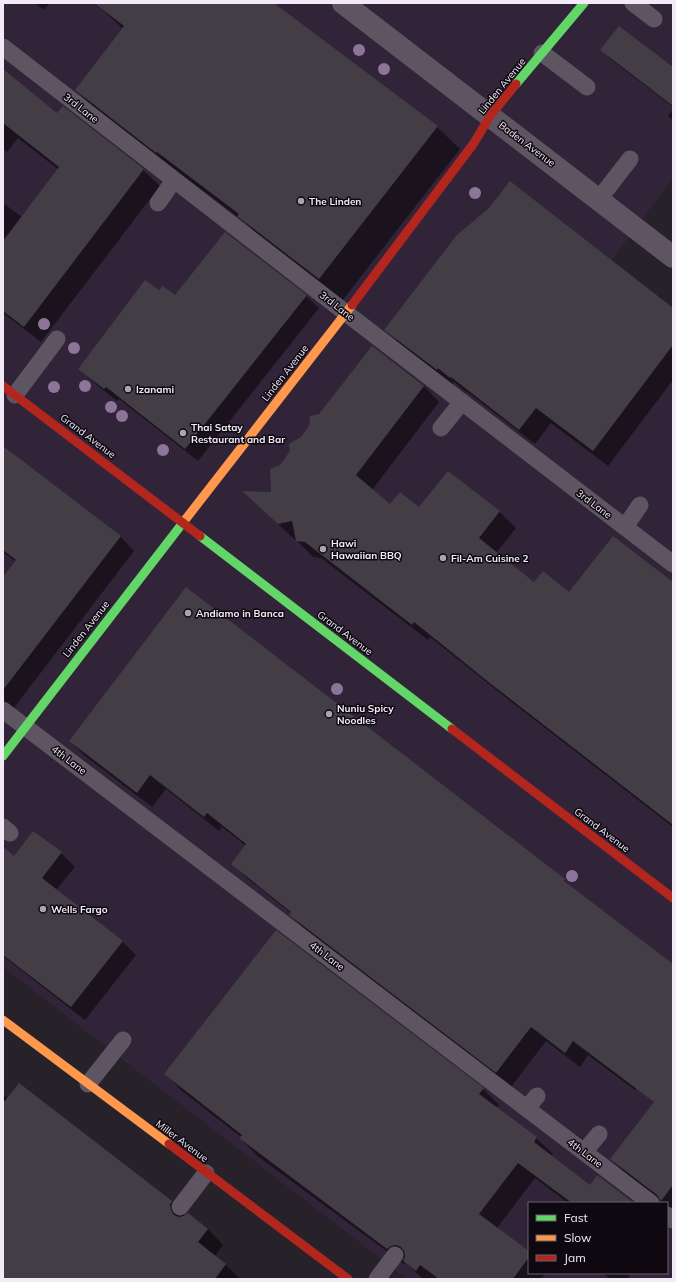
<svg xmlns="http://www.w3.org/2000/svg" width="676" height="1282" font-family="Mulish,sans-serif">
	<style>
		.built { fill: #312439; fill-rule: evenodd }
		.shadow { fill: #0007 }
		.building { fill: #433d46 }
		.lines { fill: none; stroke-linecap: round; stroke-linejoin: round }
		.lane { stroke: #5d5662; stroke-width: 17 }
		.street { stroke: #5d5662; stroke-width: 22 }
		.fast { stroke: #63d668; stroke-width: 9 }
		.slow { stroke: #ff974d; stroke-width: 9 }
		.jam { stroke: #b3261e; stroke-width: 9 }
		.tree { fill: #8d759a }
		.poi-dot { fill: #aba4af; stroke: #0e0911; stroke-width: 1.5 }
		.labels { text-anchor: middle; dominant-baseline: central; stroke-width: 3; stroke-linejoin: round; paint-order: stroke }
		.street-label { font-size: 10px; fill: #f2ebf7; stroke: #0e0911 }
		.poi-label { font-size: 10px; font-weight: bold; fill: #f2ebf7; stroke: #0e0911; text-anchor: start }
	</style>
	<rect width="100%" height="100%" fill="#27212a"/>
	<path class="built" d="M3,3h670v175l-61,82 61,48v971h-266l-404,-312zM529,1203h138v70h-138z"/>
	<g class="shadow">
		<path d="M35,3h15l-6,7z"/>
		<path d="M93,3h180l164,124 23,22 -118,152 -81,-63 -15,-15 -147,-110 -23,-23 47,-61 -18,-17z"/>
		<path d="M602,50l71,18v39l-60,-46z"/>
		<path d="M3,71l54,44 6,-8 80,63 17,16 -119,156 -38,-29v-110l19,14 37,-47 -41,-32 -11,14 -4,-3z"/>
		<path d="M673,109v12l-5,-5z"/>
		<path d="M490,208l183,100v72l-65,86 -57,-43 -16,21 -69,-53v1l-12,-10 -2,2 -51,-39 -15,-15z"/>
		<path d="M159,292l16,5 131,-1 13,12 -121,153 -79,-62 -2,2 -25,-20 -12,-13z"/>
		<path d="M424,386l15,16 -67,88 18,16 30,3 28,-36 52,39 16,16 -20,25 38,30 35,10 104,-9v243l-164,-127 -79,-63 -2,3 -107,-82 -8,-1 -17,-17h-1l-51,-48 28,1 9,-27z"/>
		<path d="M3,450l117,86 14,15 -131,171v-143l13,-17 -13,-10z"/>
		<path d="M70,741l494,139 9,9 100,76v75l-38,50 -47,-35 -8,12 -34,-26 -35,46 -206,-158 -15,-14 1,-2 -44,-35 -15,-14 14,-18 -24,-19 -3,4 -53,-42 -14,18 -67,-51z"/>
		<path d="M61,853l14,14 -19,23 66,51 14,14 -51,65 -82,-64v-89l12,-9z"/>
		<path d="M166,1074l317,15 16,16 -2,3 39,30 17,16 -2,2 39,30 44,17h-66l-33,-25 -38,50 32,25v20h17l-5,6h-118l-17,-16 -2,1 -148,-109 -16,-17 1,-1 -59,-46z"/>
		<path d="M673,1080v131l-6,-5v-3h-4l-36,-28 -16,-16z"/>
		<path d="M3,1095l168,107 15,14 22,13 15,16 -8,11 11,9 14,14h-237z"/>
		<path d="M602,1273h29l-4,6h-16z"/>
	</g>
	<g class="building">
		<path d="M94,3h180l164,123 -119,153 -82,-63 2,-2 -82,-62 -1,1 -81,-63 49,-64z"/>
		<path d="M619,26l54,41v39l-73,-56z"/>
		<path d="M3,69l54,44 6,-7 81,63 -120,158 -21,-16v-70l56,-74 -56,-44z"/>
		<path d="M510,181l163,127v37l-80,106 -57,-43 -17,22 -68,-53 -1,1 -12,-10 -1,2 -53,-40 72,-94 33,-28z"/>
		<path d="M225,232l82,63 -122,154 -79,-62 -2,2 -26,-20 67,-89 14,10 4,-4 12,9z"/>
		<path d="M372,346l52,40 -68,89 34,29 10,-12 19,15 29,-36 52,40 -21,27 55,44 9,-11 26,21 44,-56 60,46v243l-182,-141 -77,-62 -2,3 -107,-83 -9,-1 -4,-20 -14,3 -36,-33 29,1 -1,-23 10,-4 10,-14 -1,-7 12,-7 8,-11 1,-10 9,-2z"/>
		<path d="M3,446l118,90 -118,154v-113l13,-17 -13,-10z"/>
		<path d="M186,587l379,292 -1,2 109,83v221l-12,16 -4,-6 -47,-36 44,-57 -81,-61 -8,12 -34,-26 -35,46 -207,-158 2,-3 -60,-48 15,-20 -39,-31 -3,4 -54,-42 -13,18 -68,-52z"/>
		<path d="M33,831l29,21 -20,26 81,63 -52,66 -68,-52v-108l11,9z"/>
		<path d="M276,930l208,158 -5,6 58,43 -3,5 56,43 7,-10 37,28h-62l-54,-40 -39,51 50,37v6l-16,22h-74l-19,-14 -4,6 -13,-10 2,-5 -1,-5 -3,-4 -5,-2 -5,1 -4,3 -148,-111 3,-3 -78,-61z"/>
		<path d="M19,1083l153,118 -2,4 1,5 3,5 5,2 4,-1 5,-3 20,16 -10,13 28,22 -11,15h-212v-176z"/>
	</g>
	<g class="lines">
		<g class="lane">
			<path d="M633,3l21,16"/>
			<path d="M3,47l343,266 327,251"/>
			<path d="M542,53l45,34"/>
			<path d="M599,199l31,-40"/>
			<path d="M158,203l16,-23"/>
			<path d="M15,395l42,-56"/>
			<path d="M441,428l21,-26"/>
			<path d="M625,527l15,-22"/>
			<path d="M3,710l648,493"/>
			<path d="M3,827l7,6"/>
			<path d="M88,1084l35,-44"/>
			<path d="M527,1108l10,-12"/>
			<path d="M584,1152l15,-18"/>
			<path d="M180,1207l26,-34"/>
			<path d="M667,1215l6,5"/>
			<path d="M377,1279l18,-24"/>
		</g>
		<path class="street" d="M343,3l330,254"/>
		<g class="fast">
			<path d="M516,84l68,-81"/>
			<path d="M200,536l252,193"/>
			<path d="M3,756l182,-236"/>
		</g>
		<g class="slow">
			<path d="M185,520l167,-215"/>
			<path d="M3,1020l166,124"/>
		</g>
		<g class="jam">
			<path d="M352,305l122,-162 16,-27 26,-32"/>
			<path d="M3,386l197,150"/>
			<path d="M452,729l221,169"/>
			<path d="M169,1144l179,135"/>
		</g>
	</g>
	<g class="tree">
		<circle cx="359" cy="50" r="6"/>
		<circle cx="384" cy="69" r="6"/>
		<circle cx="475" cy="193" r="6"/>
		<circle cx="44" cy="324" r="6"/>
		<circle cx="74" cy="348" r="6"/>
		<circle cx="85" cy="386" r="6"/>
		<circle cx="54" cy="387" r="6"/>
		<circle cx="111" cy="407" r="6"/>
		<circle cx="122" cy="416" r="6"/>
		<circle cx="163" cy="450" r="6"/>
		<circle cx="337" cy="689" r="6"/>
		<circle cx="572" cy="876" r="6"/>
	</g>
	<g class="poi-dot">
		<circle cx="301" cy="201" r="4"/>
		<circle cx="128" cy="389" r="4"/>
		<circle cx="183" cy="433" r="4"/>
		<circle cx="323" cy="549" r="4"/>
		<circle cx="443" cy="558" r="4"/>
		<circle cx="188" cy="613" r="4"/>
		<circle cx="329" cy="714" r="4"/>
		<circle cx="43" cy="909" r="4"/>
	</g>
	<g class="labels">
		<g class="street-label">
			<text transform="translate(502 86) rotate(-51)">Linden Avenue</text>
			<text transform="translate(81 108) rotate(38)">3rd Lane</text>
			<text transform="translate(527 144) rotate(37)">Baden Avenue</text>
			<text transform="translate(337 306) rotate(38)">3rd Lane</text>
			<text transform="translate(285 373) rotate(-52)">Linden Avenue</text>
			<text transform="translate(88 436) rotate(37)">Grand Avenue</text>
			<text transform="translate(594 504) rotate(37)">3rd Lane</text>
			<text transform="translate(86 629) rotate(-52)">Linden Avenue</text>
			<text transform="translate(345 633) rotate(37)">Grand Avenue</text>
			<text transform="translate(69 760) rotate(37)">4th Lane</text>
			<text transform="translate(602 830) rotate(37)">Grand Avenue</text>
			<text transform="translate(327 956) rotate(37)">4th Lane</text>
			<text transform="translate(182 1141) rotate(37)">Miller Avenue</text>
			<text transform="translate(585 1153) rotate(37)">4th Lane</text>
		</g>
		<g class="poi-label">
			<text x="309" y="201">The Linden</text>
			<text x="136" y="389">Izanami</text>
			<text x="191" y="427">Thai Satay<tspan x="191" dy="12">Restaurant and Bar</tspan></text>
			<text x="331" y="543">Hawi<tspan x="331" dy="12">Hawaiian BBQ</tspan></text>
			<text x="451" y="558">Fil-Am Cuisine 2</text>
			<text x="196" y="613">Andiamo in Banca</text>
			<text x="337" y="708">Nuniu Spicy<tspan x="337" dy="12">Noodles</tspan></text>
			<text x="51" y="909">Wells Fargo</text>
		</g>
	</g>
	<rect width="676" height="1282" fill="none" stroke="#f2ebf7" stroke-width="8"/>
	<rect x="528" y="1202" width="140" height="72" fill="#0e0911" stroke="#69636d"/>
	<rect x="536" y="1215" width="20" height="6" fill="#63d668" stroke="#69636d"/>
	<text x="564" y="1222" font-size="12" fill="#f2ebf7">Fast</text>
	<rect x="536" y="1235" width="20" height="6" fill="#ff974d" stroke="#69636d"/>
	<text x="564" y="1242" font-size="12" fill="#f2ebf7">Slow</text>
	<rect x="536" y="1255" width="20" height="6" fill="#b3261e" stroke="#69636d"/>
	<text x="564" y="1262" font-size="12" fill="#f2ebf7">Jam</text>
</svg>
